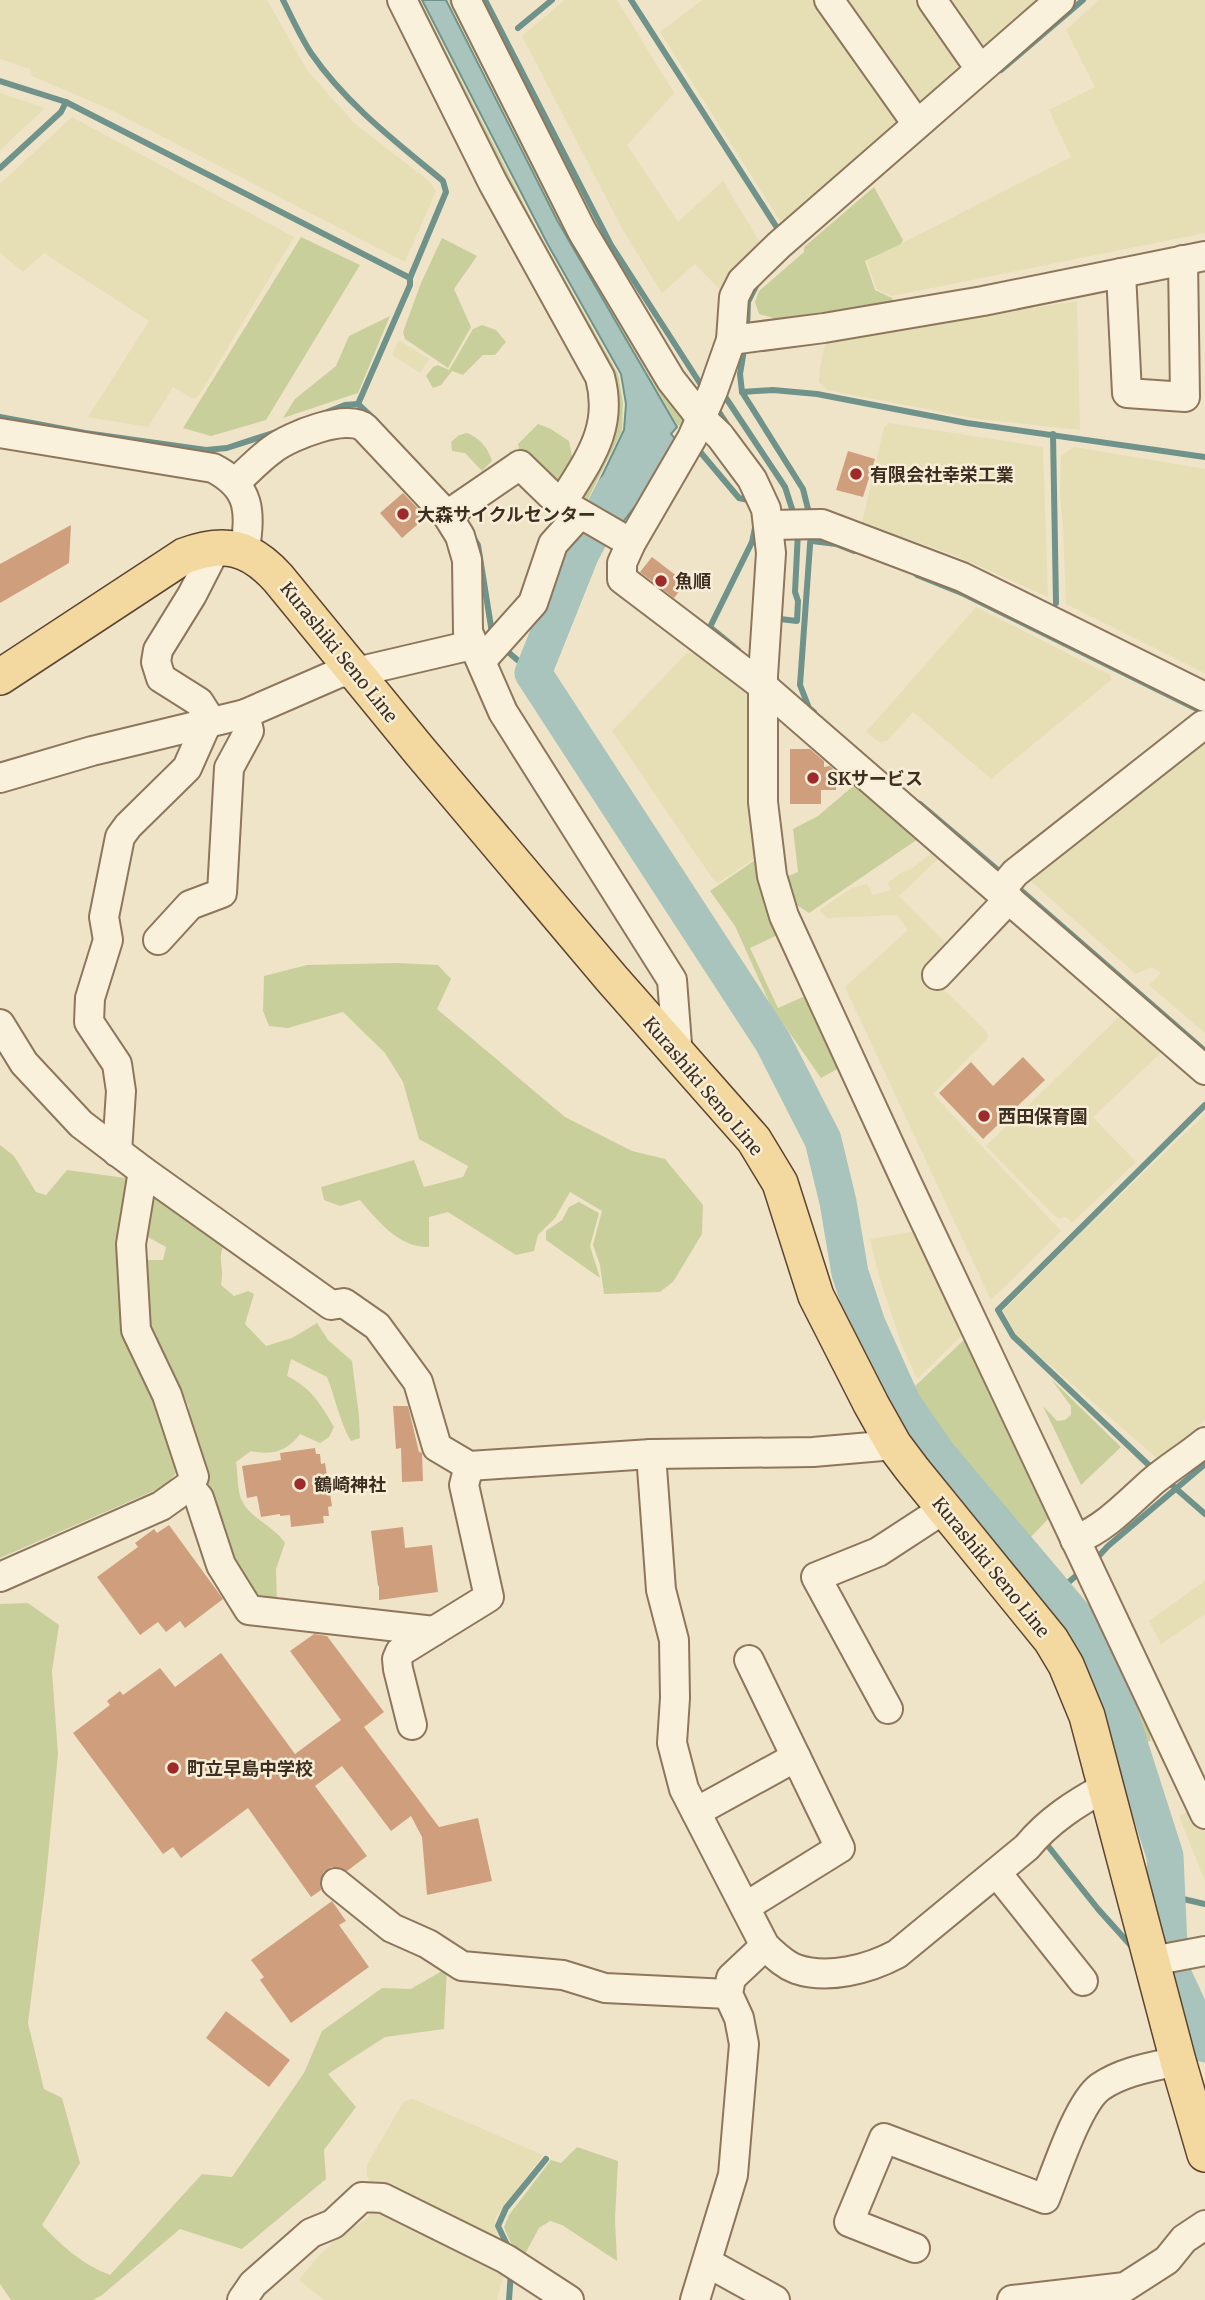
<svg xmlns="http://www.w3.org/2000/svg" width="1205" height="2300" font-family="Merriweather,'Noto Sans JP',serif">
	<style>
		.farmland { fill: #e6deb5 }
		.green { fill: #c9cf9b }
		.water { fill: #a9c4bc; stroke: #6f938a; stroke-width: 2 }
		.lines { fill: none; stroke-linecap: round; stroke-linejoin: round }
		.stream { stroke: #6f938a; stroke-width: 6 }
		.river { stroke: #a9c4bc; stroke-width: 37 }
		.building { fill: #cf9f7d }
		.minor-casing { stroke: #8d765c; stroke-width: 32 }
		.major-casing { stroke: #5b4430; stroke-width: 38 }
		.minor { stroke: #faf1dc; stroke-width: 28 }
		.major { stroke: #f3d9a0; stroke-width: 35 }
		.poi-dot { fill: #9e2a2b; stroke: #f7eed8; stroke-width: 2.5 }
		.labels { text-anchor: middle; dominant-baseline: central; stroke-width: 5; stroke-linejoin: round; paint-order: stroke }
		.poi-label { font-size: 18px; font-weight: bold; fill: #3d2e20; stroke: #f7eed8; text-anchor: start }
		.street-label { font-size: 18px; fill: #3d2e20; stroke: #f7eed8 }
	</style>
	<rect width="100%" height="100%" fill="#f0e4c8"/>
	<g class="farmland">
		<path d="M0,0h267l40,70 47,53 75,58 7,10 -31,71 -296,-153 -77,-33 -2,-7 -30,-10z"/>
		<path d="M565,0h52l57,93 -47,52 51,77 45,-41 38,63 -24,21 -11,14 -5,12 -26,-27 -33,29 -38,-61 -102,-196z"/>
		<path d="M702,0h117l82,123 -115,107 -126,-198z"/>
		<path d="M840,0h84l45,68 -44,39 -11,-1z"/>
		<path d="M939,0h109l-65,59z"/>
		<path d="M1099,0h106v233l-313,63 -10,-4 -6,-4 -9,-27 204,-104 -22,-47 46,-23 -29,-57z"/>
		<path d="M0,93l45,15 -45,42z"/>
		<path d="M72,117l222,120 -94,157 -4,4h-4l-19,-11 -25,40 -60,-10 61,-96 -105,-68 -21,19 -23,-19v-69z"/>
		<path d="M1077,301l3,129 -102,-11 -151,-29 -8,-8 1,-14 6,-28 154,-29 4,5 6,-1z"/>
		<path d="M399,340l30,19 -9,14 -28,-18z"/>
		<path d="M889,423l154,24 5,150 -96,-43 -90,-31 22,-96z"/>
		<path d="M1074,447l131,22v204l-139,-69 -3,-78 -3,-31 1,-39z"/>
		<path d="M976,607l134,68 1,5 -120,99 -78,-67 -26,29 -8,1 -13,-10z"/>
		<path d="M696,648l46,35 7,13 2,19 -2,72 6,71 -37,25 -5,-4 -101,-148 76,-79 3,2z"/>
		<path d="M1205,733v300l-56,-48 12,-12 -9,-6 -16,7 -110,-97z"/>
		<path d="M933,852l7,5 -41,39 54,54 -24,25 58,57 1,6 -55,56 128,137 -70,69 -146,-313 63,-57 -11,-15 -70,3 -8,-8 33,-22 15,-4 6,11 18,-5 -3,-7 12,-10 10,-3z"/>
		<path d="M1119,1017h5l43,30 -74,70 43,45 -64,61 -6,-6 -8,2 -72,-73z"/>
		<path d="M1205,1114v306l-46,40 -141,-123 -15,-26 78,-78z"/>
		<path d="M916,1231l48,102 -47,46 -15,-33 -23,-70 -9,-37z"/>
		<path d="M1205,1581v33l-44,30 -12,-23z"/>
		<path d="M1193,1809l12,23v49l-26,-65z"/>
		<path d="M413,2099l130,56 -47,62 -2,8 8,24 -130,-61 -5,-13v-10l34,-59 4,-5z"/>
		<path d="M373,2204l132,65 -8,31h-173l-25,-20 17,-21 23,-22 29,-19 2,-6 -2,-5z"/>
	</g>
	<g class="green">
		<path d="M413,0h7l114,224 84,150 5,29 -1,28 -35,70 -4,-3 -1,-6 28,-49 6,-19 1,-23 -45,-93z"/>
		<path d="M448,0h8l165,312 63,111 -6,3 -121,-209z"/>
		<path d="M874,187l29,53 -2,4 -36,17 10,29 17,8 2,4 -117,17 -18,-5 -4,-12 4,-11 45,-39v-5z"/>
		<path d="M301,237l59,28 -94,155 -55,16 -28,-8z"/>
		<path d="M442,238l35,18 -23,33 17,38 -23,41 -43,-29 -2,-7 18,-49z"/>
		<path d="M390,316l-32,77 -75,25 12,-19 41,-33 13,-30z"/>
		<path d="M482,325l14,5 10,12 -11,13h-12l-20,20 -11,-4 -11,14 -8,3 -7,-12 7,-9 5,-2 11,5 24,-41z"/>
		<path d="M538,424l13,5 18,12 4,20 -12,20 -14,1 -27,-28 -2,-10z"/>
		<path d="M467,433c12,5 21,14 25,28l-10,10 -17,-18 -13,-2 -1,-9 8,-7z"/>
		<path d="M859,781l62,56 -112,76 -12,-8 -9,-29 10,-4 -5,-43 25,-13z"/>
		<path d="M764,854l20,78 -34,16 28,60 34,-15 29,74 -20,11 -50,-72 -36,-80 -25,-35z"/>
		<path d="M396,963l42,2 13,14 -14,30 128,108 67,34 33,8 38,46 -1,29 -29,48 -13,10 -56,2 -4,-29 -7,-20 9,-34 -32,-19 -15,26 -17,17 -4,16 -18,4 -68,-43 -19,5v30c-30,1 -51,-26 -69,-47l-20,6 -16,-6 -3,-13 93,-27 10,27 39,-10 5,-11 -49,-27 -16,-57 -18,-29 -42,-41 -55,16 -19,-2 -6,-15 1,-35 43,-11z"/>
		<path d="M0,1145l14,11 22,36 10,3 21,-25 59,8 7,168 37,84 7,42 -12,14 -165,72z"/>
		<path d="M163,1194l64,44c-12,23 -2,24 -6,47l13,11 14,-5 6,3 -9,30 21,22 26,-8 25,-15 11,17 24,21 7,55 1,22 -9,3c-11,-18 -16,-44 -24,-64l-36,-18 -4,17c24,12 34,28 47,51l-5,10 -9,6 -20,-9c-12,17 -29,22 -49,17l-15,11c2,12 1,29 6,39 9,18 32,25 43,42l-9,26 1,37 -31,-9 -65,-176 8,-13 -21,-48 -21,-32 -2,-68h18l3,-13 -18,-10 1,-37z"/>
		<path d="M579,1202l20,11 -9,33 10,32 -54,-38v-9l16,-11 7,-13z"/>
		<path d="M966,1338l84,179 -20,21 -81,-94 -36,-56z"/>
		<path d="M1051,1379l70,68 -40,38 -38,-79 14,15 8,-1 6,-5v-9z"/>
		<path d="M1094,1601l47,94 10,46 -6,1 -29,-86 -26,-51z"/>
		<path d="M28,1603l31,22 -7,46 6,83 -13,134 -17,135 16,66 18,9 18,65 -38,62c20,21 41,40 68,50l92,-101 30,3 72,-104 18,-42 60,-43 29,1 36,-21 -3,61 -59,8 -57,37 28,33 -32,43 2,29 -84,70 -62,-20 -78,66 -9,5h-82l-11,-16v-680z"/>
		<path d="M577,2147l41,14 -3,58 2,42 -55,-36 -12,-4 -11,7 -14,26 -11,-3 -10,-24 5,-12 42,-55 10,3z"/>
	</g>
	<path class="water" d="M422,0h24l111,220 120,207 -6,7 7,8 -33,52 -23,29 -32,-22 34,-71 2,-26 -5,-30 -74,-131z"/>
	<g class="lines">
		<g class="stream">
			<path d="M283,0c9,18 17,36 28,53 35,51 85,89 132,128l3,11 -36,86v7l-52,119"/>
			<path d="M485,0l126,245 94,146"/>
			<path d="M631,0l150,234"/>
			<path d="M518,28l34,-28"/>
			<path d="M1001,70l82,-70"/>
			<path d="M0,81l66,21 344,176"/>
			<path d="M0,168l61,-56 5,-10"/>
			<path d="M747,330l1,-28 9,-18"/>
			<path d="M745,344l-5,30 2,18 61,97 7,28"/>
			<path d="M722,392l63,95 10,31"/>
			<path d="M742,392l31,-2 44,4 150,29 238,34"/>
			<path d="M715,406l15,23"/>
			<path d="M322,414l23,-9 13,-1 16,15"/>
			<path d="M0,417l85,16 121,17 21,-2 49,-16"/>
			<path d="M1053,434l3,169"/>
			<path d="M696,447l43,51 14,3"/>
			<path d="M811,531l-11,154 9,23 5,4"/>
			<path d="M473,537l5,8 14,88"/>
			<path d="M812,541l24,3 18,7"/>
			<path d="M917,575l47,19 241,119"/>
			<path d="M780,619l17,2 1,-20 -3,-9 3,-60"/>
			<path d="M738,650l-28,-23 42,-85 4,-19"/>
			<path d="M508,652l25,21"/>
			<path d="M920,804l85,72"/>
			<path d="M1016,886l189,165"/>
			<path d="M1154,1470l-141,-134 -15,-26 207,-205"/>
			<path d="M1165,1479l40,35"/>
			<path d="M1096,1559l12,-13 97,-82"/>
			<path d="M1055,1594l23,-20 -2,-5"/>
			<path d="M1044,1841l54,68 35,39"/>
			<path d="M1166,1895l39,9"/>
			<path d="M511,2253l-13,-27 8,-18 40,-49"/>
			<path d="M509,2300l2,-29"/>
		</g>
		<path class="river" d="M614,491l-33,62 -48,120 240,369 50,98 15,62 12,71 17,51 36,80 36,52 145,172 25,53 56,175 5,112 35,76"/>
	</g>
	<g class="building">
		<path d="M848,451l27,8 -12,38 -27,-7z"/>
		<path d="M403,493l23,24 -24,21 -22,-25z"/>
		<path d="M71,525l-2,38 -69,40v-39z"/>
		<path d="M652,557l34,26 -12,15 -34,-26z"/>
		<path d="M790,749h20l14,12v6l6,-1 6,6v18h-15v14h-31z"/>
		<path d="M1023,1057l22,23 -62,59 -44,-46 32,-31 22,24z"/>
		<path d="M393,1406h15l11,46 3,1 1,28 -21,1 -1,-34 -5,1z"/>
		<path d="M315,1448l1,6h4l1,10 4,-1 7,43 -4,1 1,9h-6l1,7 -33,4 -1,-12 -10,1v-2l-19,3 -4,-21 -10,2 -5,-32 39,-6 -1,-7z"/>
		<path d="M169,1525l54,74 -38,29 -5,-7 -14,11 -8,-10 -18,13 -43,-58 41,-30 -3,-4 19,-14 3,4z"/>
		<path d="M403,1527l2,21 27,-3 6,47 -59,8v-14h-1l-7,-55z"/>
		<path d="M314,1634l13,2 57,76 -20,15 75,100 39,-9 14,63 -65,14 -5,-58 -11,-21 -20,15 -49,-65 -27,20 52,70 -20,15 -9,-4h-7l-7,5 -4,9 1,9 -10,7 -63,-89 -67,50 -8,-11 -10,7 -90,-121 37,-28 -3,-4 13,-10 3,4 37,-27 15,19 46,-34 74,101 46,-34 -51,-69z"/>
		<path d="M332,1901l14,20 -7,4 30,42 -78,56 -31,-43 4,-3 -13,-17z"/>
		<path d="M226,2011l64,49 -21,27 -63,-49z"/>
	</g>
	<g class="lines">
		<g class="minor-casing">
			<g id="minor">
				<path d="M402,0l91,183 107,194c14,52 -12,83 -38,126"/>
				<path d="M466,0l116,231 89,149 30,38 19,18 32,43 14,30 5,44 -8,123v126l9,74 12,40 122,265 299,633"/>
				<path d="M829,0l88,124"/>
				<path d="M932,0l48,69"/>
				<path d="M1060,0l-281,245 -37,36 -8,16 -3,43 -18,51 -21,47 -61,105 -9,20v16l141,107 442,384"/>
				<path d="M1121,273l6,120 58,4 -2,-137"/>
				<path d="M731,340l93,-12 159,-27 222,-45"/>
				<path d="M0,433l213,35c39,20 37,44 32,83"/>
				<path d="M236,482c12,-11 24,-24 37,-33 17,-13 74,-36 92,-21l82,87 13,21 7,24 1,72 35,80 169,268 6,77"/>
				<path d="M447,515l73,-50 35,34 76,44"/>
				<path d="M769,525l53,-1 140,53 243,120"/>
				<path d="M482,660l51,-57 20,-59 27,-30"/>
				<path d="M0,778l92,-27 153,-37 94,-41 26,-3 107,-25"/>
				<path d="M1000,891l15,-18 188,-148"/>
				<path d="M158,940l32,-35 32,-12 7,-125 20,-37 -4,-17"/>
				<path d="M937,975l72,-76"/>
				<path d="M0,1024l24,39 57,61 62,47 188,134 13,-2 33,23 41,56 19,65 32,19 182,-12 162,-2 81,-7"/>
				<path d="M117,1152l4,-61 -4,-27 -28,-42 1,-24 18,-58 -4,-23 16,-80 8,-11 59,-58 20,-45 -1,-10 -7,-11 -38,-24 -5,-16 2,-12 34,-55 24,-47"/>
				<path d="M651,1454l10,136 13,50 1,58 -3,45 12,46 81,157c9,8 18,18 31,23 32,11 73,0 101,-15l130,-107c21,-26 49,-44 79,-60"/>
				<path d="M189,1486l10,12 22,67 28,45 185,21"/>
				<path d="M1075,1540c31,-12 53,-37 78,-59 17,-14 35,-25 52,-39"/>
				<path d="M0,1577l161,-71 28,-20 5,-9 -27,-82 -31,-65 -5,-86 12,-73"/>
				<path d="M888,1709l-72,-132 62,-25 66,-43"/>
				<path d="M412,1725l-14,-56 -1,-10 3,-7 89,-55 -25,-112 5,-19"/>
				<path d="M696,1812l100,-55"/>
				<path d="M997,1873l86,108"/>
				<path d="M336,1883l56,45 36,16 34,22 101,9 42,13 123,6"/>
				<path d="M745,1907l95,-59 -91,-188"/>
				<path d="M1152,1961l53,-10"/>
				<path d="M915,2248l-66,-26 35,-84 161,61c11,-27 33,-96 55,-112 23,-16 52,-20 78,-26"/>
				<path d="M708,2263l67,37"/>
				<path d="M242,2300l11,-16 58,-51 22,-9 29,-27 21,1 123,61 63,41"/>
				<path d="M695,2300l38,-125 11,-131 -5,-26 -11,-24 3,-16 34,-32"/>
				<path d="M1012,2300l113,-13 42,-27 17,-21 21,-14"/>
			</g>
		</g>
		<g class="major-casing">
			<path id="major" d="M0,677l184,-121c40,-15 65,-10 94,22l140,171 194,230 142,161 26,43 36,113 55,108 23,41 18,24 139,171 15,25 21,51 91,345 27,93"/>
		</g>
		<use href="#minor" class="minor"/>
		<use href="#major" class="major"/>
	</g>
	<g class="poi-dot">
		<circle cx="856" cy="474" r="7"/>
		<circle cx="403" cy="514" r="7"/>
		<circle cx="661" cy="581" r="7"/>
		<circle cx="813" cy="778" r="7"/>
		<circle cx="984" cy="1116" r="7"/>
		<circle cx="300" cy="1484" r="7"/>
		<circle cx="173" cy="1768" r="7"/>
	</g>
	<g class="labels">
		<g class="poi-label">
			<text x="870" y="474">有限会社幸栄工業</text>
			<text x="417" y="514">大森サイクルセンター</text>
			<text x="675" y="581">魚順</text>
			<text x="827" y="778">SKサービス</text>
			<text x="998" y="1116">西田保育園</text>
			<text x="314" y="1484">鶴崎神社</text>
			<text x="187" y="1768">町立早島中学校</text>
		</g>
		<g class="street-label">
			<text transform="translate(339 652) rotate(51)">Kurashiki Seno Line</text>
			<text transform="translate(703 1086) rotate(50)">Kurashiki Seno Line</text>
			<text transform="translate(991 1567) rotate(51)">Kurashiki Seno Line</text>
		</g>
	</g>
</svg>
